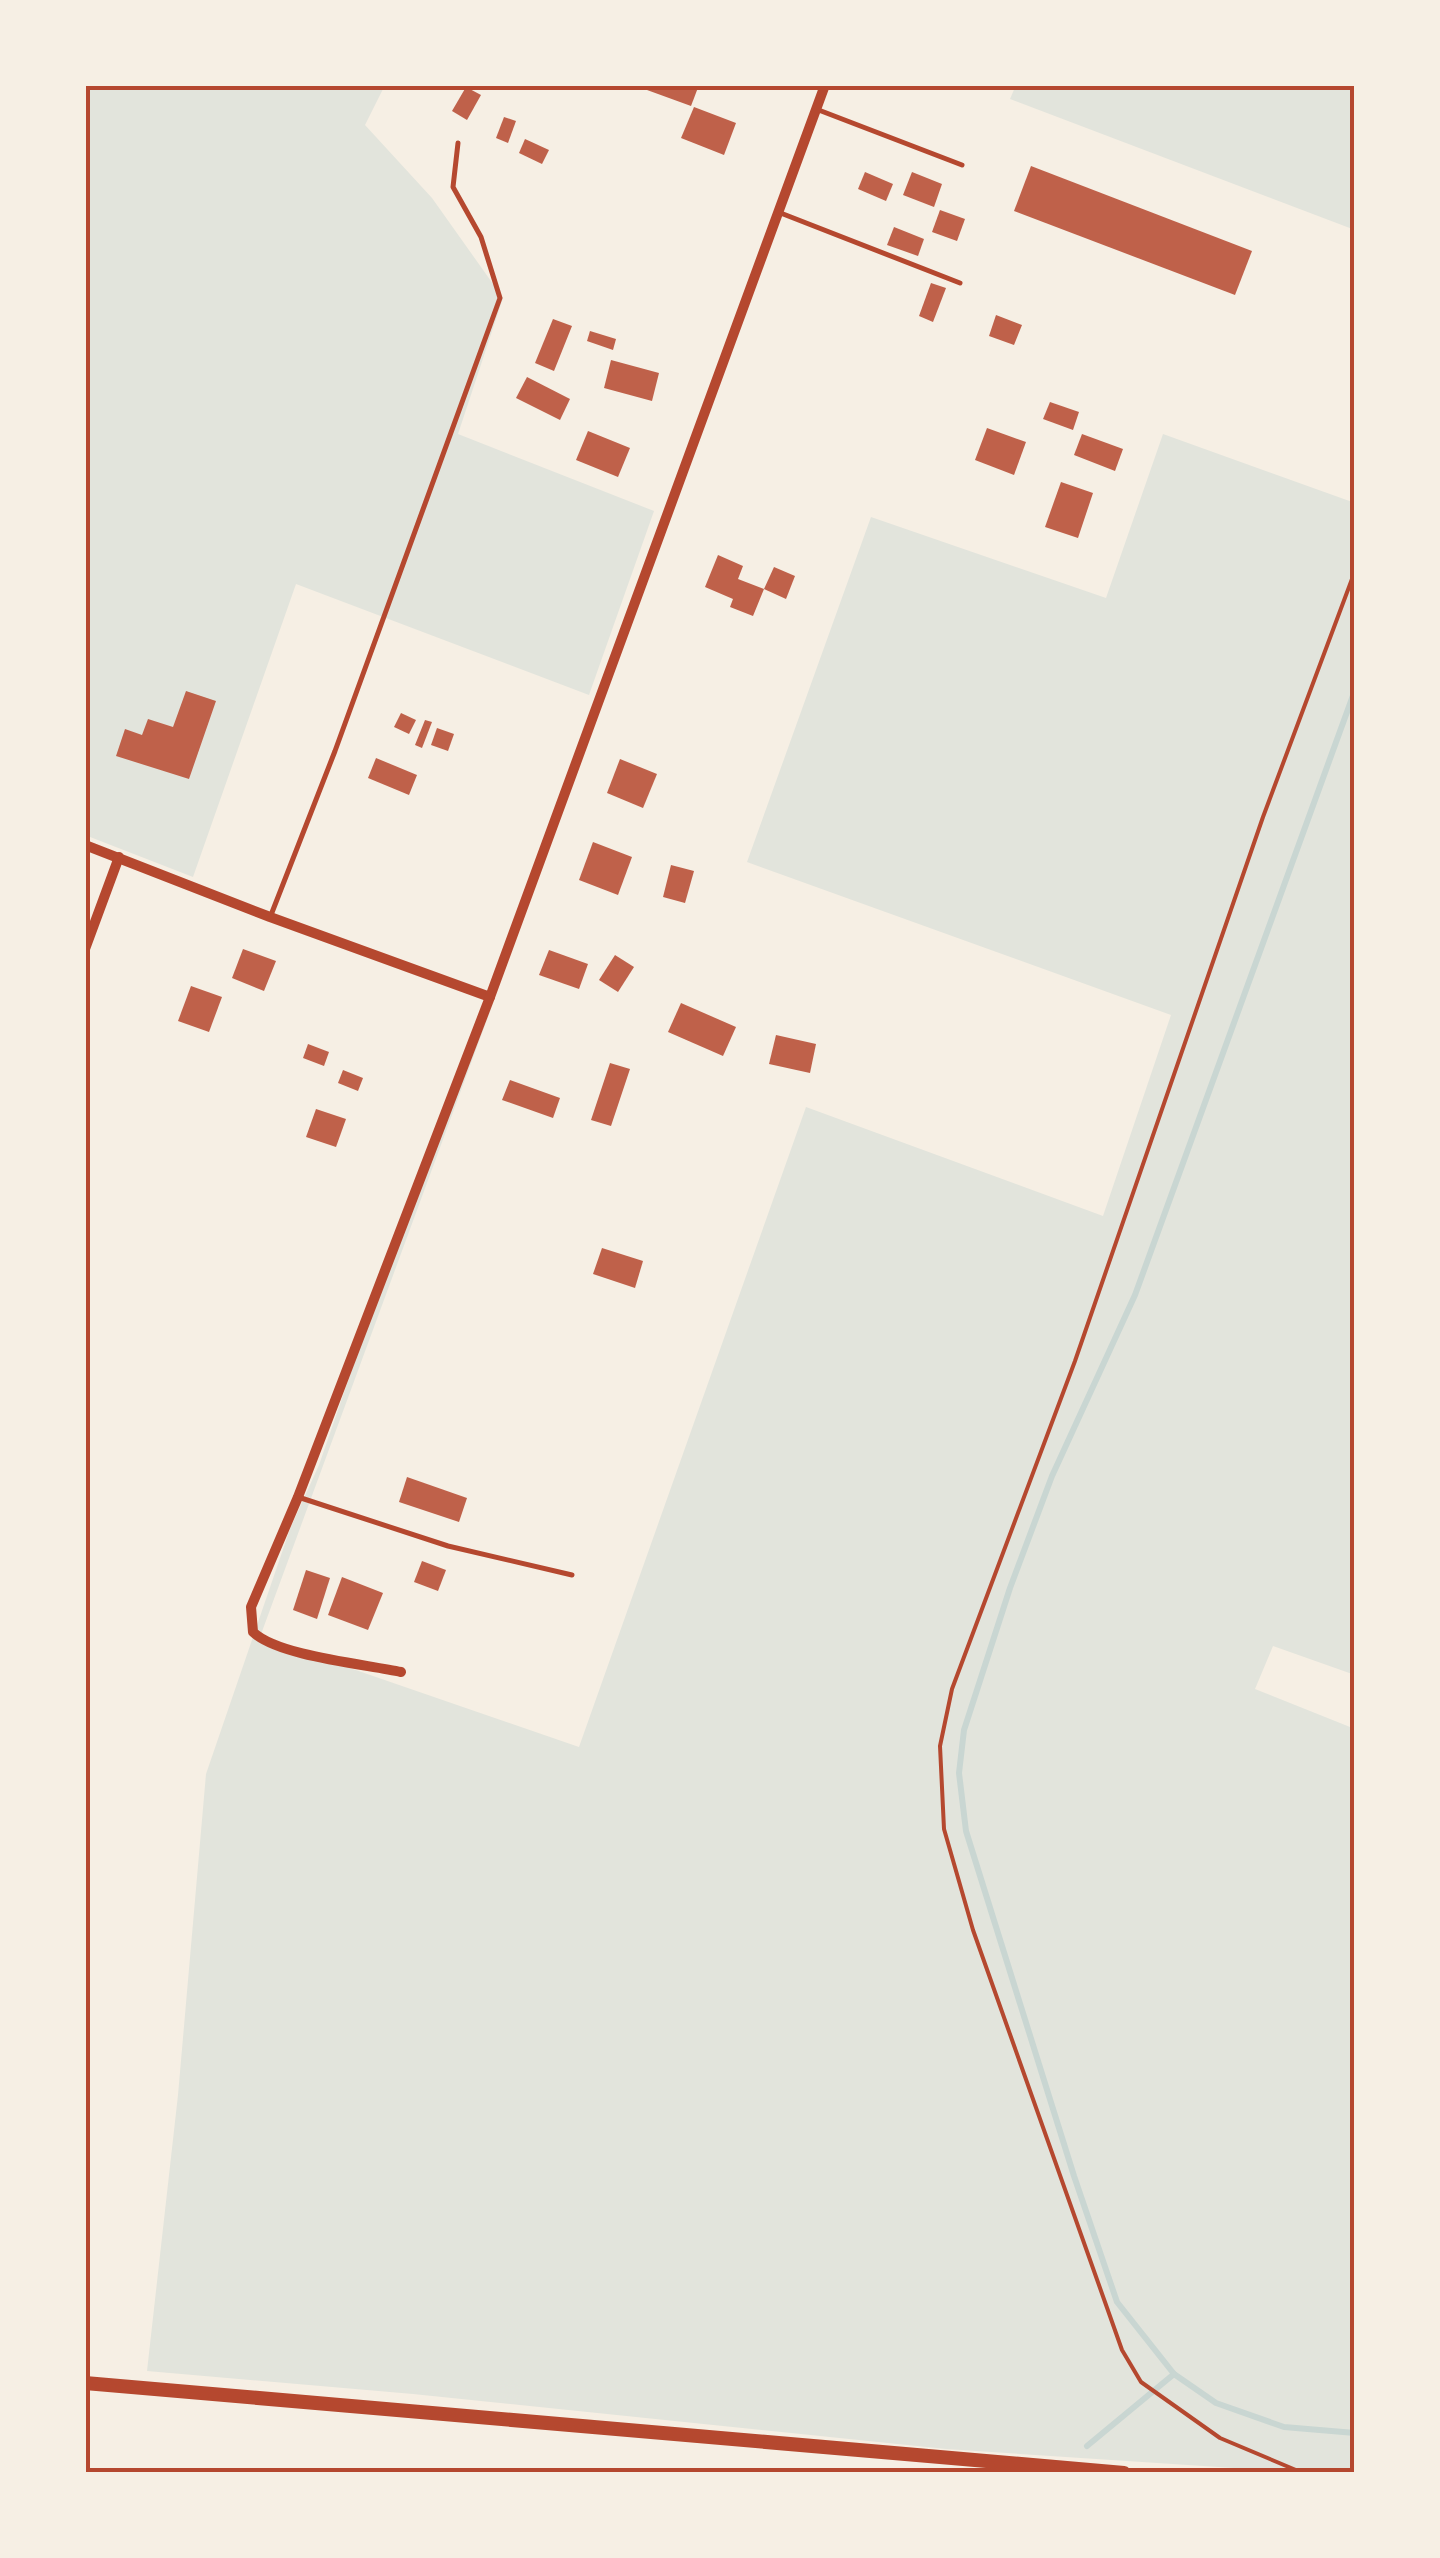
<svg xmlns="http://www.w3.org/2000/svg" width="1440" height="2558" font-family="Poppins,sans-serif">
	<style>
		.green { fill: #e2e4dc }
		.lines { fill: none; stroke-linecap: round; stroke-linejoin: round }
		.stream { stroke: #c9d6d2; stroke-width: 6 }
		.building { fill: #bf614a }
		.path { stroke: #b5482f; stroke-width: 4 }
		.service { stroke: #b5482f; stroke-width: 5 }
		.minor { stroke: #b5482f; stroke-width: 10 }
		.tertiary { stroke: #b5482f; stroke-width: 14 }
		.neatline { fill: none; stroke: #b5482f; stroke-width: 4 }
	</style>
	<rect width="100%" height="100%" fill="#f6efe4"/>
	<g class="green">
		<path d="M85,85h300l-20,40 67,73 71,100 -45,136 196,77 -65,184 -293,-111 -103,293 -108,-42z"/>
		<path d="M1016,85h339v145l-345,-131z"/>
		<path d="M1163,434l192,69v1172l-82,-29 -18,43 100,40v744h-46l-363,-24 -533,-55 -266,-23 31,-276 28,-321 84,-245 29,-64 48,-139 128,-328 -235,639 319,110 227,-640 297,109 68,-201 -424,-153 124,-345 235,81z"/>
	</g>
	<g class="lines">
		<g class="stream">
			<path d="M1355,690l-220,605 -83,181 -42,112 -46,142 -5,43 7,58 108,345 43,126 57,72 42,29 68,24 71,6"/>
			<path d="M1087,2446l87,-72"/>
		</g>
	</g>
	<g class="building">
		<path d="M648,85h51l-8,21 -44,-16z"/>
		<path d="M466,87l15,8 -14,25 -15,-9z"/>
		<path d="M694,107l42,16 -12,32 -43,-17z"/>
		<path d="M504,117l12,4 -8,22 -12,-5z"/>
		<path d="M525,139l24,11 -7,14 -23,-11z"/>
		<path d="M1031,166l221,85 -17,44 -221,-84z"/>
		<path d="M865,172l28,12 -7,17 -28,-12z"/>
		<path d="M912,172l30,12 -8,23 -31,-12z"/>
		<path d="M940,210l25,9 -8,22 -25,-9z"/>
		<path d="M894,227l30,12 -6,17 -31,-11z"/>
		<path d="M931,283l15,5 -13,34 -14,-6z"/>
		<path d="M996,315l26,10 -8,20 -25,-9z"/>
		<path d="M553,319l19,7 -18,45 -19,-8z"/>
		<path d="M590,331l26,8 -3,11 -26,-9z"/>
		<path d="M611,360l48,13 -7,28 -48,-13z"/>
		<path d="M527,377l43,22 -10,21 -44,-22z"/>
		<path d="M1050,402l29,10 -6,18 -30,-11z"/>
		<path d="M987,428l39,14 -12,33 -39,-15z"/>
		<path d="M588,431l42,17 -12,29 -42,-17z"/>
		<path d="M1082,434l41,15 -8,22 -41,-16z"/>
		<path d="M1061,482l32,11 -15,45 -33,-11z"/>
		<path d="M718,555l25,11 -5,13 26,10 -11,27 -23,-9 3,-8 -28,-12z"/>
		<path d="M774,567l21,9 -9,23 -22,-10z"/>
		<path d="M186,691l30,10 -27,78 -73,-23 9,-27 17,6 6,-16 25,8z"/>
		<path d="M401,713l15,7 -7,14 -15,-7z"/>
		<path d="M425,720l7,2 -10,26 -7,-3z"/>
		<path d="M437,728l17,6 -6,17 -17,-6z"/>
		<path d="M376,758l41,17 -8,20 -41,-17z"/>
		<path d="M620,759l37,15 -14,34 -36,-15z"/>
		<path d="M593,842l39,15 -14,38 -39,-15z"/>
		<path d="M671,865l23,6 -9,32 -22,-6z"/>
		<path d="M243,949l33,12 -12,30 -32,-13z"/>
		<path d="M549,950l39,14 -9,25 -40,-14z"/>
		<path d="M615,955l19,12 -16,25 -19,-12z"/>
		<path d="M191,986l31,11 -13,35 -31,-11z"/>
		<path d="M681,1003l55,24 -13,29 -55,-24z"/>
		<path d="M776,1035l40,9 -6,29 -41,-9z"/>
		<path d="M308,1044l21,8 -5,14 -21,-8z"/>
		<path d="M610,1063l20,6 -19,57 -20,-6z"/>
		<path d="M343,1070l20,8 -5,13 -20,-8z"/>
		<path d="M510,1080l50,18 -7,20 -51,-18z"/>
		<path d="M316,1109l30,10 -10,28 -30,-10z"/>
		<path d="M602,1248l41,13 -8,27 -42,-14z"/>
		<path d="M407,1477l60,21 -8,24 -60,-20z"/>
		<path d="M422,1561l24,9 -8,21 -24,-9z"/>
		<path d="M306,1570l24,8 -13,41 -24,-9z"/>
		<path d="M342,1577l41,16 -15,37 -40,-15z"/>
	</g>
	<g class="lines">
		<path class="path" d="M1303,2473l-83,-35 -79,-56 -19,-32 -149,-420 -29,-101 -4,-83 12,-57 123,-328 188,-544 92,-246"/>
		<g class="service">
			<path d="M816,109l146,56"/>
			<path d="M778,212l182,71"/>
			<path d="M271,915l64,-164 165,-453 -19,-61 -28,-50 5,-44"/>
			<path d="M298,1497l150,49 124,29"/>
		</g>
		<g class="minor">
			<path d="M85,845l185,72 220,80"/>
			<path d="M85,949l34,-92"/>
			<path d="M401,1672c-37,-8 -123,-16 -148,-40l-2,-25 47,-110 192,-500 335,-912"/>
		</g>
		<path class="tertiary" d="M85,2383l1039,90"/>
	</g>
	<rect width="1440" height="2558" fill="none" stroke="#f6efe4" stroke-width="175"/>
	<rect x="88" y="88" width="1264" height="2382" class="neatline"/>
</svg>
